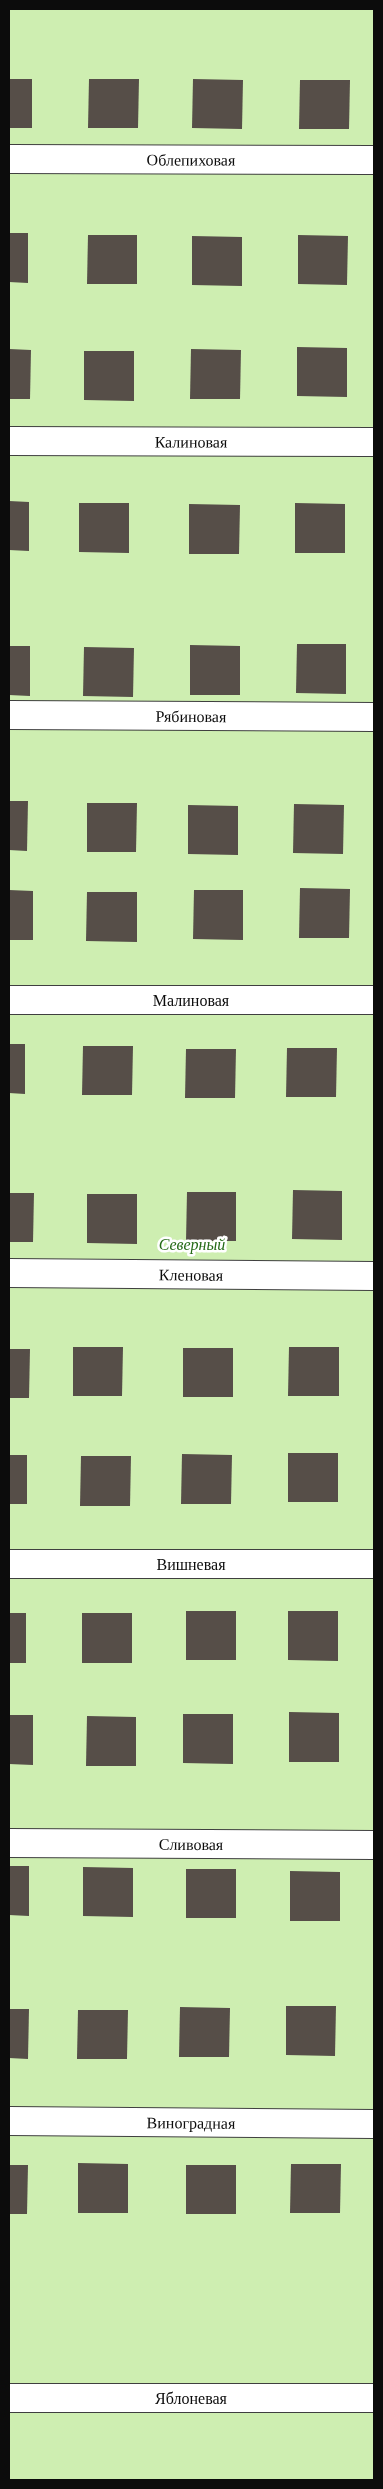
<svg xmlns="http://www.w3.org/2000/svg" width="383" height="2489" font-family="'Times New Roman',serif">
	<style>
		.green { fill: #ceeeb1 }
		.building { fill: #564e48 }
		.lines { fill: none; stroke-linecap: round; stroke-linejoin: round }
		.minor-casing { stroke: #3f3f3f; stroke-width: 30 }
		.minor { stroke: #fff; stroke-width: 28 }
		.labels { text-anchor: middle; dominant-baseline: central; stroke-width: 5; stroke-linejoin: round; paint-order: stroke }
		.street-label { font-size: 16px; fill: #0c0c0c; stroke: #fff }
		.park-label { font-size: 16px; font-style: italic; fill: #256a16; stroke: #fff }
	</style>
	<rect width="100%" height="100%" fill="#fffcec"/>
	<rect class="green" x="9" y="9" width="365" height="2471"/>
	<g class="building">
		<rect x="9" y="79" width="23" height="49"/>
		<path d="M89,79h50l-1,49h-50z"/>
		<path d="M193,79l50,1 -1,49 -50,-1z"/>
		<path d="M300,80h50l-1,49h-50z"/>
		<path d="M9,233h19v50l-19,-1z"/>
		<path d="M88,235h49v49h-50z"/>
		<path d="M298,235l50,1 -1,49 -49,-1z"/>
		<path d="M192,236l50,1v49l-50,-1z"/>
		<path d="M297,347l50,1v49l-50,-1z"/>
		<path d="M9,349l22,1 -1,49h-21z"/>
		<path d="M191,349l50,1 -1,49h-50z"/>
		<path d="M84,351h50v50l-50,-1z"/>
		<path d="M9,501l20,1v49l-20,-1z"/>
		<path d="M79,503h50v50l-50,-1z"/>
		<path d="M295,503l50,1v49h-50z"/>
		<path d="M189,504l51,1 -1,49h-50z"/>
		<path d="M297,644h49v50l-50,-1z"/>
		<path d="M190,645l50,1v49h-50z"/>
		<path d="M9,646h21v50l-21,-1z"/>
		<path d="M84,647l50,1 -1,49 -50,-1z"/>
		<path d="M9,801h19l-1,50 -18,-1z"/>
		<path d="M87,803h50l-1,49h-49z"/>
		<path d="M294,804l50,1 -1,49 -50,-1z"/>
		<path d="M188,805l50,1v49l-50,-1z"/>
		<path d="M300,888l50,1 -1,49h-50z"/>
		<path d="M9,890l24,1v49h-24z"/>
		<path d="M194,890h49v50l-50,-1z"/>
		<path d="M87,892h50v50l-51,-1z"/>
		<path d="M9,1044h16v50l-16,-1z"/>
		<path d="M83,1046h50l-1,49h-50z"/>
		<path d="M287,1048h50l-1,49h-50z"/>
		<path d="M186,1049h50l-1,49h-50z"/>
		<path d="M293,1190l49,1v49l-50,-1z"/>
		<path d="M187,1192h49v49h-50z"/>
		<path d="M9,1193h25l-1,49h-24z"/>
		<path d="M87,1194h50v50l-50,-1z"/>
		<path d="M73,1347h50l-1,49h-49z"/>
		<path d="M289,1347h50v49h-51z"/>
		<rect x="183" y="1348" width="50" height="49"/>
		<path d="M9,1349h21l-1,49h-20z"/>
		<rect x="288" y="1453" width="50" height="49"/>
		<path d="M182,1454l50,1 -1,49h-50z"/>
		<rect x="9" y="1455" width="18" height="49"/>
		<path d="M81,1456h50l-1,50h-50z"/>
		<rect x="186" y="1611" width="50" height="49"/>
		<path d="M288,1611h50v50l-50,-1z"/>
		<rect x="9" y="1613" width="17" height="50"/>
		<rect x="82" y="1613" width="50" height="50"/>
		<path d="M289,1712l50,1v49h-50z"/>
		<path d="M183,1714h50v50l-50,-1z"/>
		<path d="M9,1715h24v50l-24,-1z"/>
		<path d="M87,1716l49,1v49h-50z"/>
		<path d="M9,1866h20v50l-20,-1z"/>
		<path d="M83,1867l50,1v49l-50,-1z"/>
		<rect x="186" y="1869" width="50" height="49"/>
		<path d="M290,1871l50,1v49h-50z"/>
		<path d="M286,2006h50l-1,50 -49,-1z"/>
		<path d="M180,2007l50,1 -1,49h-50z"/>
		<path d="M9,2009h20l-1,50 -19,-1z"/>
		<path d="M78,2010h50l-1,49h-50z"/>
		<path d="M78,2163l50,1v49h-50z"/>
		<path d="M291,2164h50l-1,49h-50z"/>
		<path d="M9,2165h19l-1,49h-18z"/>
		<rect x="186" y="2165" width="50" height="49"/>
	</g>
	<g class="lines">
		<g class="minor-casing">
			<g id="minor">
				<path id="s1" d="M9,159l365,1"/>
				<path id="s2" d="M9,441l365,1"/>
				<path id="s3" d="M9,715l365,2"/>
				<path id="s4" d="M9,1000h365"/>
				<path id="s5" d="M9,1273l365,3"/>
				<path id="s6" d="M9,1564h365"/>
				<path id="s7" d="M9,1843l365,2"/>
				<path id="s8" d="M9,2121l365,3"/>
				<path id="s9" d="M9,2398h365"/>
			</g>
		</g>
		<use href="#minor" class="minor"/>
	</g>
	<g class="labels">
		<g class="street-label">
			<text stroke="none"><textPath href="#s1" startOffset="182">Облепиховая</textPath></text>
			<text stroke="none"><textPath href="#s2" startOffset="182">Калиновая</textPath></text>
			<text stroke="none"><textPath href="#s3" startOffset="182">Рябиновая</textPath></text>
			<text stroke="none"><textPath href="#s4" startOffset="182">Малиновая</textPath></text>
			<text stroke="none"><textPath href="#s5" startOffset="182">Кленовая</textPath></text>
			<text stroke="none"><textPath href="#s6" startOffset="182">Вишневая</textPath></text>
			<text stroke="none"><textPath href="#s7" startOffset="182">Сливовая</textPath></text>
			<text stroke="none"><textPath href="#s8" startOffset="182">Виноградная</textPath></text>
			<text stroke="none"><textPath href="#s9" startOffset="182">Яблоневая</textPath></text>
		</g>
		<g class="park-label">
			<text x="192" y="1244">Северный</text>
		</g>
	</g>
	<rect width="383" height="2489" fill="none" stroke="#0c0c0c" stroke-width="20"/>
</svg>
